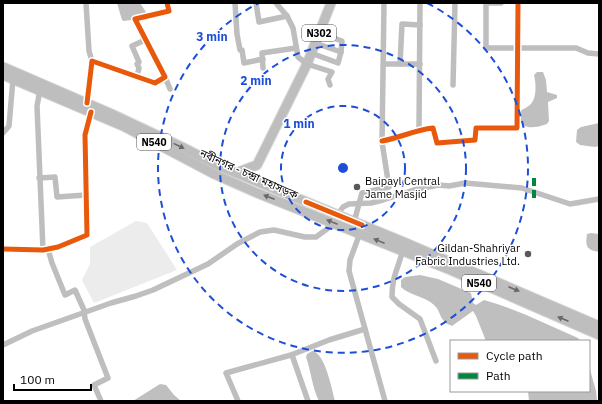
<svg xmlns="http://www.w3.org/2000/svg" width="602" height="404" font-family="'IBM Plex Sans','Noto Sans Bengali',sans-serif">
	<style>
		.green { fill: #ececec }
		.water { fill: #bfbfbf }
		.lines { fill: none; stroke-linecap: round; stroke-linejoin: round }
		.canal { stroke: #bfbfbf; stroke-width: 5.5 }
		.trunk-casing { stroke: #dbdbdb; stroke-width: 11 }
		.minor { stroke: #bebebe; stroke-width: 5.5 }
		.trunk { stroke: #bebebe; stroke-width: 9 }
		.quiet { stroke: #00873e; stroke-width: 4; stroke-dasharray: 8 4; stroke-linecap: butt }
		.cycleway-casing { stroke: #fff; stroke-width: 8 }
		.cycleway { stroke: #e8590c; stroke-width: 5 }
		.oneway { fill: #686868 }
		.ring { fill: none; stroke: #1d4ed8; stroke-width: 2; stroke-dasharray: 7 5 }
		.poi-dot { fill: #595959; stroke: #fff; stroke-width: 1.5 }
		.labels { text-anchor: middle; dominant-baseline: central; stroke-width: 3; stroke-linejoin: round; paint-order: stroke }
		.shield { fill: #fff; stroke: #4c4c4c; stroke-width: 1 }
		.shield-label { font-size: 10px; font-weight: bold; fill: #000 }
		.street-label { font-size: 11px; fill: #000; stroke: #fff }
		.poi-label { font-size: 11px; fill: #000; stroke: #fff; text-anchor: start }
		.centre { fill: #1d4ed8; stroke: #fff; stroke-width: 2 }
		.ring-label { font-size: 12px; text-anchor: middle; font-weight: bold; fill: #1d4ed8; stroke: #fff; stroke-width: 3; stroke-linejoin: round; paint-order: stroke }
	</style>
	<rect width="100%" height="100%" fill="#fff"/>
	<path class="green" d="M136,221l11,2 30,47 -83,33 -12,-23 8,-16v-17z"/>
	<g class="water">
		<path d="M117,3h23l6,9 -1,2 -14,6 -7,1 -2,-1z"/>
		<path d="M537,72h6l3,8 1,12 10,3v3l-9,4 1,19 -2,3c-14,5 -29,7 -27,-13 3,-2 8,-4 11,-7 6,-7 5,-21 3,-29z"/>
		<path d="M599,123v23l-4,1 -15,-2 -4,-3 1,-12 4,-3z"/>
		<path d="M591,233l8,1v18c-12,-2 -14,-5 -12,-18z"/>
		<path d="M420,275l18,4 33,14 2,10 3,2 8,-5c33,9 63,25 94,38l2,3h-94l-10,-25 -3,-5 -21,15c-2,-1 -7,-3 -8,-5 -5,-5 -4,-11 -10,-16 -9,-9 -24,-9 -33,-18v-7l4,-3z"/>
		<path d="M312,351c13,1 20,39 23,50h-16c-7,-14 -8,-30 -13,-44l1,-3z"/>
		<path d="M589,366l7,25 1,10h-68l-1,-10h61z"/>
		<path d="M160,384l6,1 8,10 7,6h-48z"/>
	</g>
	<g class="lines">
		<path class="canal" d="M3,345l29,-14 79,-28 25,-7 17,-6 55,-26 29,-20 23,-12 14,-2 31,7h11l11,-8 16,-22 6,-3 22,-1 12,-3 31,-10 24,-5 11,1 16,-3 57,5 48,16 29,-5"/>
		<g class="trunk-casing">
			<g id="trunk">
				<path d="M3,67l111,48 68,32 35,18 189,78 193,83"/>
				<path d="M3,75l120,51 91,48 43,19 191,76 151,66"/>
				<path d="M236,173l21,-8 50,-101 24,-61"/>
			</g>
		</g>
		<g class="minor">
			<path d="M86,3l3,48 3,10"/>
			<path d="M235,3l2,31 3,16h2l2,13 19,-4"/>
			<path d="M256,3l3,19 28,-6"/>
			<path d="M276,3l11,13 6,12 5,29 9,7 25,8 -4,7 2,6"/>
			<path d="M486,3v45h90l12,5 11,1"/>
			<path d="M486,3h15"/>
			<path d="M319,33l23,8 -1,11"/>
			<path d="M311,53l27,10 3,-11 -26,-9"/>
			<path d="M384,64h36"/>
			<path d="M400,64l2,-40 18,1"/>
			<path d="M263,68l-1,-15 34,-5"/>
			<path d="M137,76l2,-8 -2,-4 2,-2 -7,-16 13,-6"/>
			<path d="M165,77l5,12"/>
			<path d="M453,85l2,-82"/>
			<path d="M40,90l-3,16 6,144"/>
			<path d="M87,103l5,-42 63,22 10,-6 -30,-58 34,-8 -2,-8"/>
			<path d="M419,129l1,-126"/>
			<path d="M3,133l6,-7 4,-47"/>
			<path d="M382,141c17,-3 33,-11 51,-13l4,15 38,-3 1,-12h41l1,-125"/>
			<path d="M39,178l16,-1 2,20 29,-2"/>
			<path d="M354,222l8,-29 27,-6 -7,-45 2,-139"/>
			<path d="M360,233l-10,27 -1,11 36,130"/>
			<path d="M3,249l40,1 15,-3 29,-12 -2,-100 6,-23"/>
			<path d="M48,249l4,14 13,32 10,-5 9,20 1,9 23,59 -14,7 7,16"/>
			<path d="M404,251l-2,2c-5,18 -10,24 -10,44l7,7 21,15 16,42"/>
			<path d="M292,355l16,46"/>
			<path d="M238,401l-12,-28 65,-18 38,-15 36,-11"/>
		</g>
		<use href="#trunk" class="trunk"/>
		<path class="quiet" d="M534,178v23"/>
		<g class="cycleway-casing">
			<g id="cycleway">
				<path d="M87,103l5,-42 63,22 10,-6 -30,-58 34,-8 -2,-8"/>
				<path d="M382,141c17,-3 33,-11 51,-13l4,15 38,-3 1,-12h41l1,-125"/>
				<path d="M306,202l56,23"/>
				<path d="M3,249l40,1 15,-3 29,-12 -2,-100 6,-23"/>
			</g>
		</g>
		<use href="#cycleway" class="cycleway"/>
	</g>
	<defs><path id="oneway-solid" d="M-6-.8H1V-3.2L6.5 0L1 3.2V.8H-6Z"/></defs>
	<g class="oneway">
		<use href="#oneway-solid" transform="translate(179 146) rotate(26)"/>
		<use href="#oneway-solid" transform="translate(269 197) rotate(-159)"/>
		<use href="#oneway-solid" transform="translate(332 222) rotate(-158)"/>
		<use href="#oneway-solid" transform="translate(379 241) rotate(-158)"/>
		<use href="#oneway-solid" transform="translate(514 289) rotate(23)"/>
		<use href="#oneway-solid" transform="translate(563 319) rotate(-157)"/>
	</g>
	<g class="ring">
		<circle cx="343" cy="168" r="62"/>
		<circle cx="343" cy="168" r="123"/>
		<path d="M427 3A185 185 0 1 1 259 3"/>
	</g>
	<g class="poi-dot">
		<circle cx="357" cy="187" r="4"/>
		<circle cx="528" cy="254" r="4"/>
	</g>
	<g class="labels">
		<g class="shield">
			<rect x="302" y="25" width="34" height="16" rx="3"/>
			<rect x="137" y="134" width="34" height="16" rx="3"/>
			<rect x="462" y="275" width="34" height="16" rx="3"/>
		</g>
		<g class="shield-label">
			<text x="319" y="33">N302</text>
			<text x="154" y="142">N540</text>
			<text x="479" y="283">N540</text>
		</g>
		<g class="street-label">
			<text transform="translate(249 174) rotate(24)">নবীনগর - চন্দ্রা মহাসড়ক</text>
		</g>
		<g class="poi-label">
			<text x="365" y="181">Baipayl Central<tspan x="365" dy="13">Jame Masjid</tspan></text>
			<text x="520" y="248" text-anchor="end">Gildan-Shahriyar<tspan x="520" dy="13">Fabric Industries Ltd.</tspan></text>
		</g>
	</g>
	<circle cx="343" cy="168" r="6" class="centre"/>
	<g class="ring-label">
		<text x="212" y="41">3 min</text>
		<text x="256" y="85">2 min</text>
		<text x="299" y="128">1 min</text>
	</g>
	<rect width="602" height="404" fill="none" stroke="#000000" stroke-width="8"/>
	<rect x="450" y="340" width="140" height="52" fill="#ffffff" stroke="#999999"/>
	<rect x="458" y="353" width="20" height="6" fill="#e8590c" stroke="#999999"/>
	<text x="486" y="360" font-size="12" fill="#000000">Cycle path</text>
	<rect x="458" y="373" width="20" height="6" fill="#00873e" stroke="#999999"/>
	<text x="486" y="380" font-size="12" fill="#000000">Path</text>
	<path d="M14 384v6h77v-6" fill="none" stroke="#000000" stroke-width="2"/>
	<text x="20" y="384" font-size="12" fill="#000000" stroke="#ffffff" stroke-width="3" paint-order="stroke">100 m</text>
</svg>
